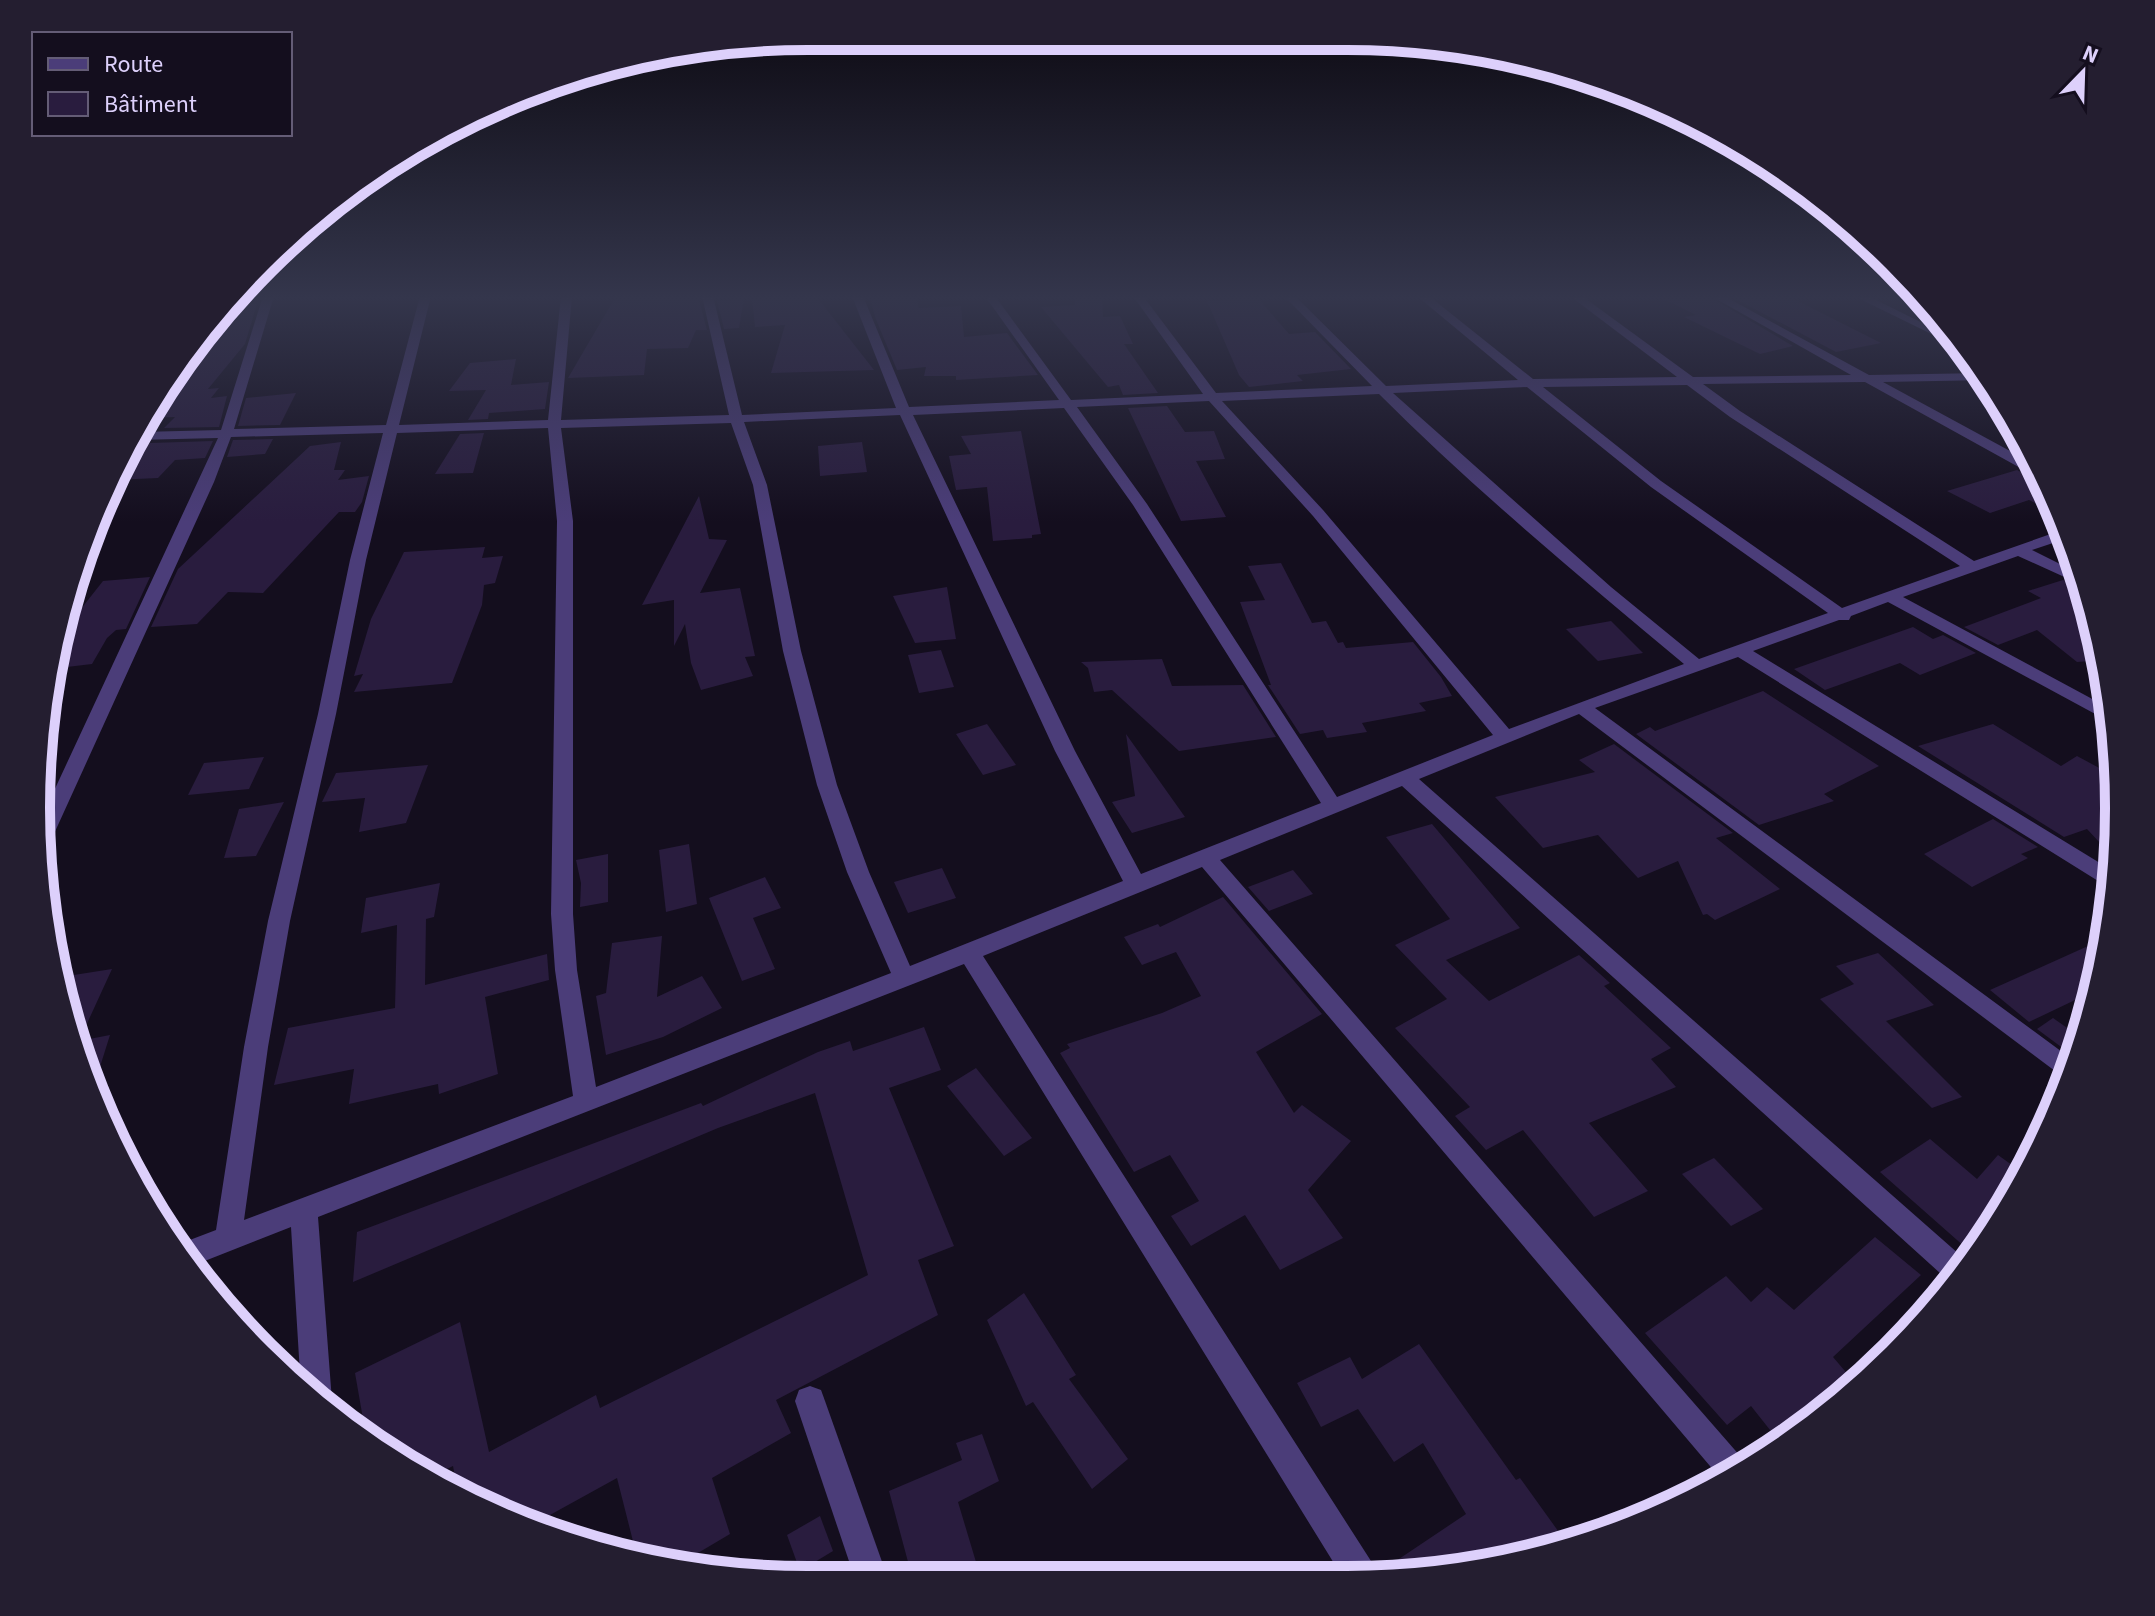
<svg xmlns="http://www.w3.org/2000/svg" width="2155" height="1616" font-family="'Source Sans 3',sans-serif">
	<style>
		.building { fill: #291c3e }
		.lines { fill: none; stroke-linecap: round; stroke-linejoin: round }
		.street { fill: #4b3d79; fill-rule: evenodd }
		.rim { fill: none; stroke: #ddd0fb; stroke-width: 10 }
	</style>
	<rect width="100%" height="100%" fill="#140e1e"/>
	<g class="building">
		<path d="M616,296h82l9,34h-11l-8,18 -41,1 -3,26 -76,3z"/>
		<path d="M770,296h46l58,74 -103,3 14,-48 -30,2 -3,-29z"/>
		<path d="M870,296h46l3,12 42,-2 3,31 43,-4 31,42 -82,5v-4h-32l2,-9 -29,3 -22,-53z"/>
		<path d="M1075,296h27l1,21 17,-1 13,28h-9l34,49 -35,2 -4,-10 -11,2 -67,-80 34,-2z"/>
		<path d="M1658,296h50l85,50 -33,8 -76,-37 12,-2z"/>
		<path d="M1730,296h58l93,47 -45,9z"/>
		<path d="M1257,297l32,37 26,-2 36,37 -54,6 6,6 -54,6 -10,-12 -32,-74z"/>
		<path d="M744,298l-5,30 -15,1 -7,-28z"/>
		<path d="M232,304h25l-12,40 -37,45 11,-1 -8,10 16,-2 -8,31 -55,1 11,-11 -25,1z"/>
		<path d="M516,359l-5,26 38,-3 -4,27 -56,4 -1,6 -20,1 18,-30 -37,1 21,-28z"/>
		<path d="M296,393l-16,32 -42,1 8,-28z"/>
		<path d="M1167,406l18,26 29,-1 11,28 -29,2 30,56 -45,4 -53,-113z"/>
		<path d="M1021,431l20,103 -9,1v3l-39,3 -6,-54 -31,3 -7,-34 22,-2 -10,-18z"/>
		<path d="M484,433l-11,40 -38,1 25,-40z"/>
		<path d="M273,439l-8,15 -38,3 6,-17z"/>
		<path d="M213,441l-8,17 -30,2 -17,18 -44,2 36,-37z"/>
		<path d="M341,442l-7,28h11l-7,10 31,-4 -7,26 -7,10h-16l-76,81 -35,-1 -31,32 -46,3 27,-58 132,-123z"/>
		<path d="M862,442l5,30 -47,4 -2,-30z"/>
		<path d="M2017,470l15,8 10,1 19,37 -32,-16 -39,13 -43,-22z"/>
		<path d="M699,496l10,43 18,1 -27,53 40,-5 15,68 -10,1 8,19 -52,14 -10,-27 -6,-39 -11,22v-46l-32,5z"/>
		<path d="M485,547l-3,11 21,-2 -8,27 -11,2 -2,20 -30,78 -98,9 9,-18 -9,2 17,-57 33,-67z"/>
		<path d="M1281,563l31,60 14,-2 12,22 5,-1 3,6 67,-6 28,35 11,19 -33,7 7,8 -64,12 5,9 -40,6 -4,-8 -23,4 -32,-49h3l-31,-83 25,-2 -17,-34z"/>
		<path d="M150,577l-24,52 -10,1 -9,8 -15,26 -42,5 8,-31 45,-57z"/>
		<path d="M2063,580l20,8 21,72 -27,2 -40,-32 -39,15 -34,-18 77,-29 -13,-7z"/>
		<path d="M947,587l9,52 -41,4 -22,-47z"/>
		<path d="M1611,621l32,32 -45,8 -32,-32z"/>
		<path d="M1913,627l20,12 10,-4 33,18 -56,22 -20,-12 -75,27 -31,-21z"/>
		<path d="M941,650l13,37 -35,6 -11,-38z"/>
		<path d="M1162,659l10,27 71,-1 33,52 -97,14 -67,-61 -18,2 -6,-24 -7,-6z"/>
		<path d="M1763,691l116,75 -55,28 10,7 -75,24 -123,-91 14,-7 5,4z"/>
		<path d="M987,724l29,41 -33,10 -27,-41z"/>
		<path d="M1993,724l68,42 16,-10 39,21 3,31 -5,50 -27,-29 -23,8 -146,-91z"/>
		<path d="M1126,734l59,83 -53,16 -20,-31 23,-6z"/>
		<path d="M1614,744l119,89 -17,5 64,51 -65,31 -8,-6 -4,1 -25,-54 -40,17 -40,-43 -55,13 -48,-51 100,-25 -16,-12z"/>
		<path d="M264,757l-15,32 -61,6 16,-32z"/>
		<path d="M428,765l-22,58 -47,9 6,-34 -43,4 14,-29z"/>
		<path d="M284,802l-28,54 -32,2 15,-49z"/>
		<path d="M1993,819l45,28 -17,7 7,4 -56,29 -48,-33z"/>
		<path d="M1432,824l88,104 -74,32 43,41 90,-46 31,28 -6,3 67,62 -20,11 25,28 -87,36 59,68 -54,26 -71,-87 -37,20 -31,-34 15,-9 -75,-79 52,-29 -52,-54 55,-26 -64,-82z"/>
		<path d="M689,844l8,60 -31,8 -7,-62z"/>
		<path d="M608,854v48l-28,5 1,-24 -5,-23z"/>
		<path d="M942,868l14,30 -48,15 -14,-31z"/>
		<path d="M1293,870l20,24 -44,17 -21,-24z"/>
		<path d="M765,877l16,31 -28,10 22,51 -33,12 -33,-83z"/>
		<path d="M440,883l-6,34 -8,2 -1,66 122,-31 2,26 -64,17 13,77 -59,20 -1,-10 -89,20 5,-35 -80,16 14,-57 107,-20 2,-83 -36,8 5,-35z"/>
		<path d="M1223,897l99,117 -66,38 38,61 8,-8 49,36 -43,49 35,48 -63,32 -35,-55 -54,31 -20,-30 28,-15 -29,-46 -36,17 -74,-119 10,-5 -3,-4 95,-31 39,-17 -25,-44 -34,13 -18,-28 34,-13 2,3z"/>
		<path d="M662,936l-5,61 45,-21 20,32 -59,29 -57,18 -10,-59 10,-3 6,-50z"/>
		<path d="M2088,946l16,12 -10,33 -65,31 -39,-32z"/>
		<path d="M1878,953l56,52 -48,16 76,76 -30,11 -112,-109 34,-15 -18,-18z"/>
		<path d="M112,969l-33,72 31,-6 -17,54 -16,-32 -16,-80z"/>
		<path d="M2053,1018l27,19 -12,15 -31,-23z"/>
		<path d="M924,1027l17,43 -52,18 65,158 -36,14 20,55 -162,85 15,33 -79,45 18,56 -54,32 -39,-9 -20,-79 -87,48 -72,-33 -5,-27 -27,13 -60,-43 -11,-63 105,-51 29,130 107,-57 4,13 268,-133 -53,-182 -97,35 -365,154 4,-50 344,-129 2,3 115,-54 32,-11 3,10z"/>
		<path d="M976,1068l56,70 -28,18 -57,-70z"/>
		<path d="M1930,1139l47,40 21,-24 25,18 -34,64 -15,18 -94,-83z"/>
		<path d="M1714,1158l49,51 -32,17 -49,-52z"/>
		<path d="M1875,1237l46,38 -88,82 23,27 -28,23 -54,28 -23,-29 -24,19 -82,-92 81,-57 25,26 16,-15 27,23z"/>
		<path d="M1024,1293l52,82 -7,4 59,80 -36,30 -59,-87 -7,4 -39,-86z"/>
		<path d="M1419,1344l97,136 4,-2 46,64 -119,31h-69l88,-59 -43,-71 -29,19 -36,-53 -37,18 -24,-44 53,-26 12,22z"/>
		<path d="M982,1434l17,47 -41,21 18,60 -25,11h-40l-22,-82 73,-31 -6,-17z"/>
		<path d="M820,1516l13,35 -33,20 -13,-36z"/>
	</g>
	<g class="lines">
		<g class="street">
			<path d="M263,296h11l-40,133 152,-4 34,-129h11l-32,129 149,-5 13,-124h11l-11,124 168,-5 -27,-119h11l29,119 154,-7 -44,-112h11l46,111 150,-7 -74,-104h10l76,104 132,-6 -70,-98h10l73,97 156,-7 -88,-90h11l91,90 132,-6 -101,-84h12l104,83 144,-2 -107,-81h12l111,81 158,-2 -140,-79h13l145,79 115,-2 5,7 -106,2 151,82 7,12 -8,-1 -168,-93 -162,2 37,27 234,150 91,-32 3,9 -36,12 46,23 4,12 -64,-29 -115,41 206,111 1,14 -222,-120 -37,14 -2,4h-10l-86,31 360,220 -2,18 -373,-232 -143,51 478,352 -6,20 -488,-366 -160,65 549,483 -17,21 -549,-497 -182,74 528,605 -27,14 -519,-612 -219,89 388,605 4,12h-35l-376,-609 -646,253 14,184 -3,9 -28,-20 -10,-163 -99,39 -18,-20 42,-16 28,-183 24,-126 50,-207 32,-154 33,-127 -152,4 -17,45 -166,365 -3,5 -7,2 2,-33 178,-383 -83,2 5,-8 81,-2zM1687,385l43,32 230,149 -118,42 -181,-127 -118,-94zM1527,387l124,100 177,126 -129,46 -88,-72 -218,-194zM1379,394c96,96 201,183 305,270l-175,65 -186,-219 -101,-109zM1209,401l104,115 180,219 -156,62 -190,-293 -70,-97zM1064,408l69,97 188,298 -180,71 -66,-123 -162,-336zM900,415l155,336 68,130 -213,85 -41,-94 -32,-87 -36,-134 -34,-166 -23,-63zM731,423l22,62 30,166 34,134 30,87 44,101 -295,114 -19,-117 -4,-56v-393l-12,-93zM548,428l9,93 -6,393 4,56 18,126 -329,124 24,-173 22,-126 46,-207 30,-154 31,-127z"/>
			<path d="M1854,296h14l89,44 9,11z"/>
			<path d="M810,1386l11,4 4,11 61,172h-33l-58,-172 4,-11z"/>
		</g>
	</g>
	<linearGradient id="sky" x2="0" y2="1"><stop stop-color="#0b0810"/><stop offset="0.57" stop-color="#34364c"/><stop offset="1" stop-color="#34364c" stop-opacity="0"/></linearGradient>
	<rect width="2155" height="522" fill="url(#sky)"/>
	<path d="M0 0H2155V1616H0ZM808 50H1347A758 758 0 0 1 2105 808V808A758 758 0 0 1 1347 1566H808A758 758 0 0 1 50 808V808A758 758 0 0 1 808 50Z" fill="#241e30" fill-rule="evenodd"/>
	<path class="rim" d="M808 50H1347A758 758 0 0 1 2105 808V808A758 758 0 0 1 1347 1566H808A758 758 0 0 1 50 808V808A758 758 0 0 1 808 50Z"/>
	<rect x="32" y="32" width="260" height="104" fill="#140e1e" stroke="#645c76" stroke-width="2"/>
	<rect x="48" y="58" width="40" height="12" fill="#4b3d79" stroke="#645c76" stroke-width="2"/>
	<text x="104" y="72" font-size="24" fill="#ddd0fb">Route</text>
	<rect x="48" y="92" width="40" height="24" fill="#291c3e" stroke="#645c76" stroke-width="2"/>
	<text x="104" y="112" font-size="24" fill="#ddd0fb">Bâtiment</text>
	<g transform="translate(2083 72) rotate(23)" stroke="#140e1e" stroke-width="6" paint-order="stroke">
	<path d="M0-6L14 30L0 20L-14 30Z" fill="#ddd0fb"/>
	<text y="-12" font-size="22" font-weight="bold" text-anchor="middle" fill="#ddd0fb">N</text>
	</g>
</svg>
